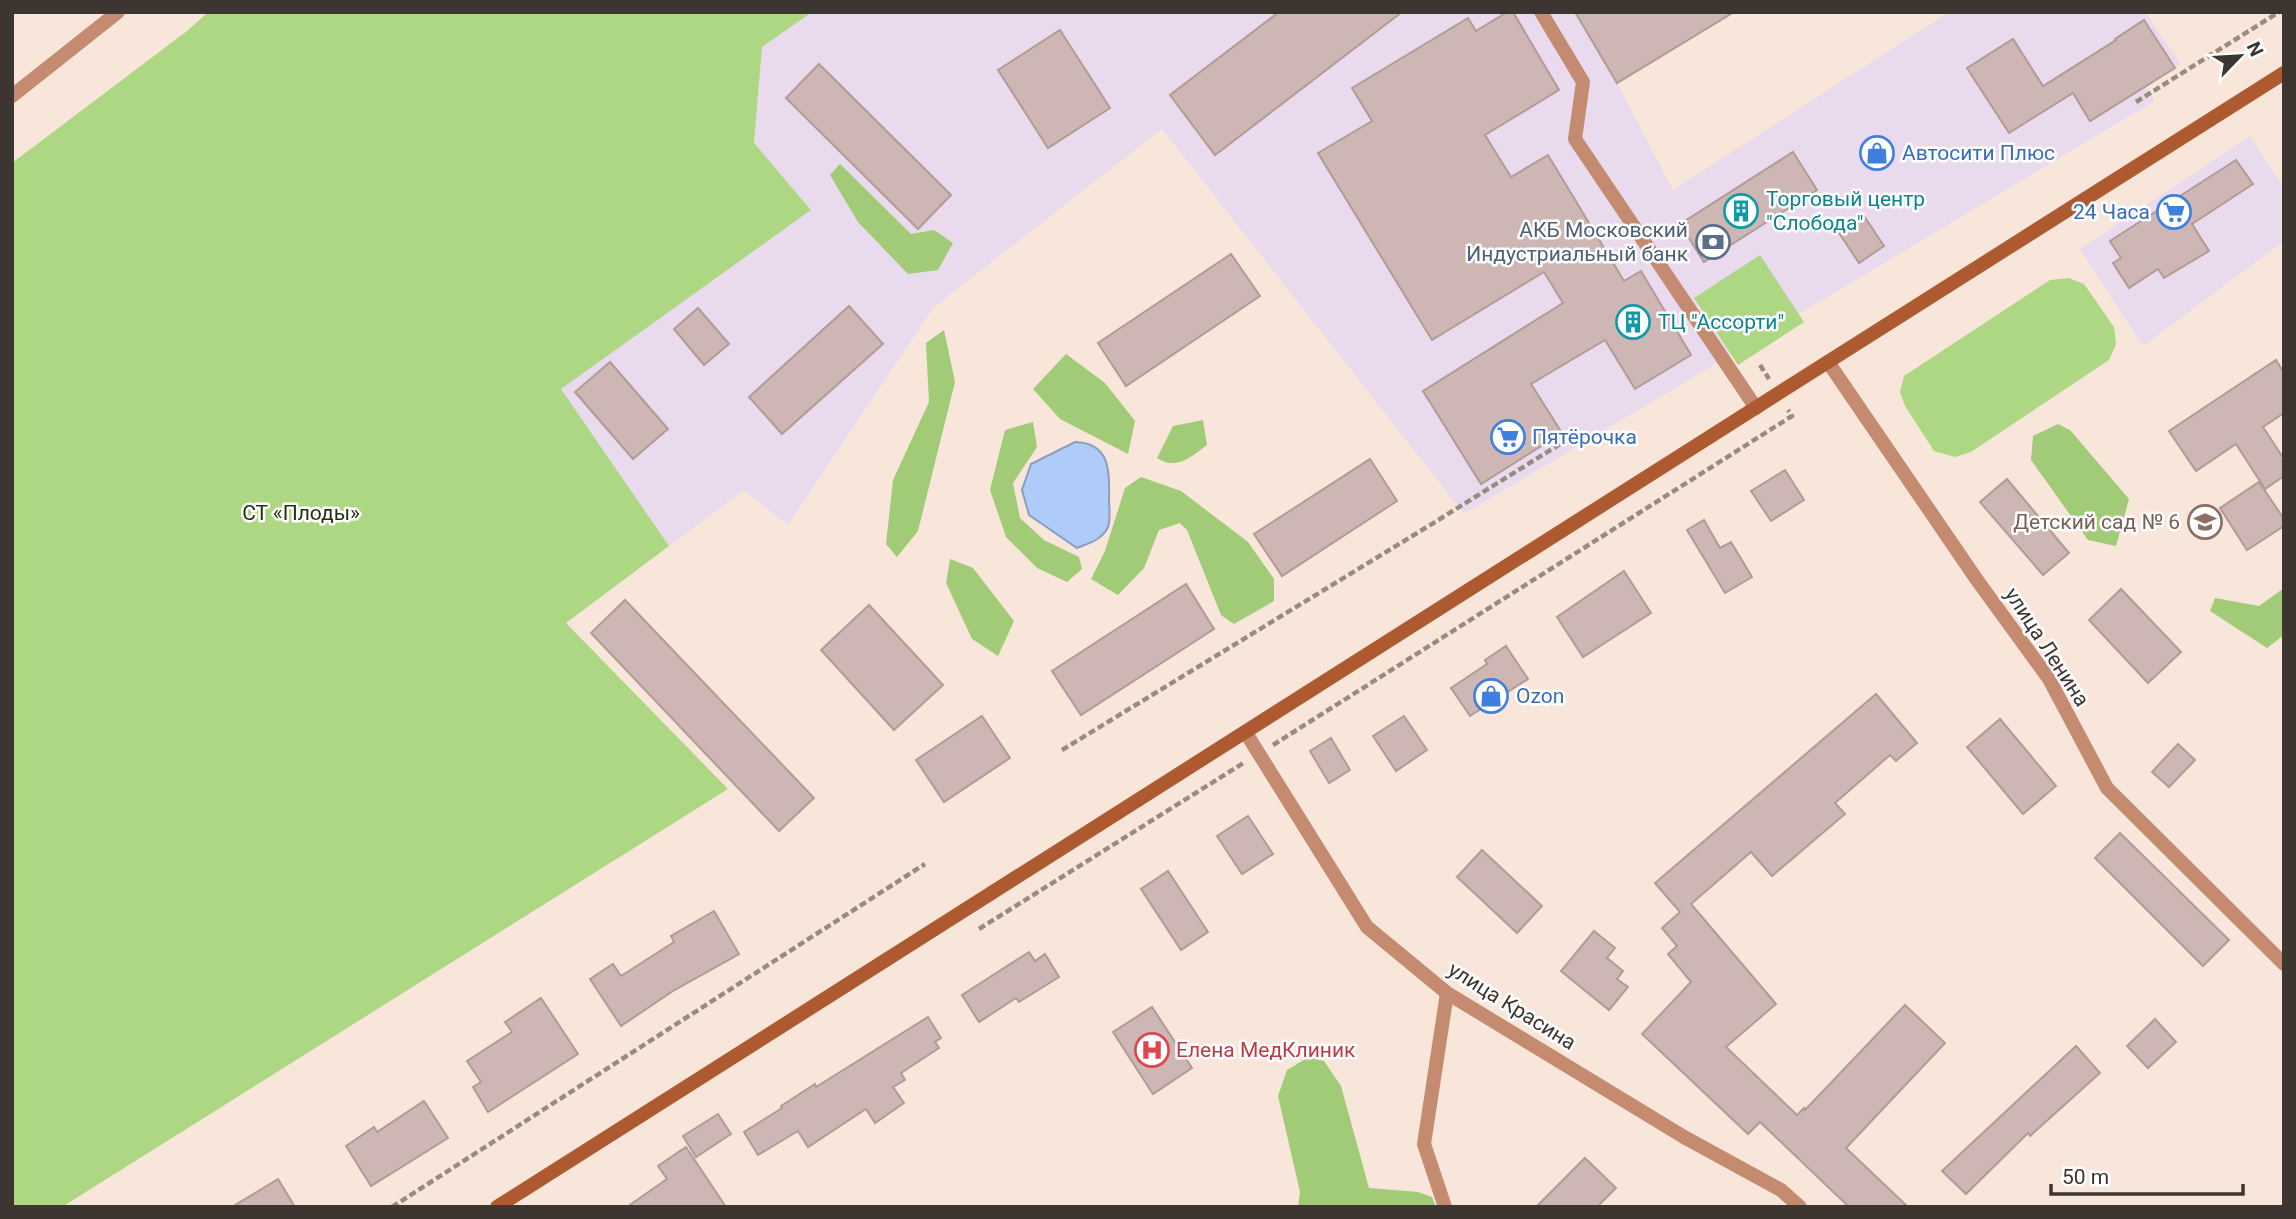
<svg xmlns="http://www.w3.org/2000/svg" width="2296" height="1219" font-family="Roboto,sans-serif">
	<style>
		.commercial { fill: #e9daed }
		.green { fill: #aed784 }
		.forest { fill: #a1cb76 }
		.water { fill: #afcbf9; stroke: #8c9ebd; stroke-width: 2 }
		.building { fill: #cdb6b3; stroke: #b19b97; stroke-width: 2 }
		.lines { fill: none; stroke-linecap: round; stroke-linejoin: round }
		.path { stroke: #978b82; stroke-width: 4.5; stroke-dasharray: 7 3.5; stroke-linecap: butt }
		.lane { stroke: #c58b70; stroke-width: 14 }
		.street { stroke: #c58b70; stroke-width: 14 }
		.secondary { stroke: #ae5a31; stroke-width: 14 }
		.labels { text-anchor: middle; dominant-baseline: central; stroke-width: 5; stroke-linejoin: round; paint-order: stroke }
		.shop-label { font-size: 21px; fill: #366cbe; stroke: #fff; text-anchor: start }
		.culture-label { font-size: 21px; fill: #0d838f; stroke: #fff; text-anchor: start }
		.service-label { font-size: 21px; fill: #4e5e75; stroke: #fff; text-anchor: end }
		.park-label { font-size: 21px; fill: #21310e; stroke: #fff }
		.education-label { font-size: 21px; fill: #785e54; stroke: #fff; text-anchor: end }
		.street-label { font-size: 21px; fill: #3c3530; stroke: #fff }
		.health-label { font-size: 21px; fill: #be3a42; stroke: #fff; text-anchor: start }
	</style>
	<rect width="100%" height="100%" fill="#f9e6da"/>
	<g class="commercial">
		<path d="M812,12h763l42,71 56,107 276,-178h196l36,52 -35,22 9,15 -691,413 -302,-385 -228,178 -146,218 -44,-35 -75,56 -109,-157 251,-179 -57,-67 8,-96z"/>
		<path d="M2250,136l34,52v53l-141,105 -63,-97z"/>
	</g>
	<g class="green">
		<path d="M208,12h604l-50,35 -8,96 57,67 -250,179 108,157 -103,77 162,166 -666,418h-50v-1044l175,-132z"/>
		<path d="M1760,255l44,67 -66,43 -44,-67z"/>
		<path d="M2069,278l15,6 30,43 2,17 -7,16 -138,92 -16,5 -21,-6 -29,-45 -5,-14 4,-16 146,-96z"/>
	</g>
	<g class="forest">
		<path d="M840,164l71,70 23,-4 19,13 -15,27 -30,4 -50,-52 -28,-47z"/>
		<path d="M944,330l11,52 -37,149 -21,26 -11,-13 7,-64 36,-78 -3,-59z"/>
		<path d="M1066,354l39,29 30,38 -7,33 -68,-35 -27,-30z"/>
		<path d="M1203,420l4,25c-16,12 -31,26 -50,13l16,-32z"/>
		<path d="M1033,422l4,25 -24,36 7,35 24,22 35,17 3,12 -15,13 -30,-14 -31,-31 -16,-47 15,-60z"/>
		<path d="M2058,424l12,6 59,69 -13,47 -28,-6 -57,-80 2,-24z"/>
		<path d="M1141,477l40,14 67,51 26,37v22l-40,23 -13,-9 -34,-85 -7,-7 -21,7 -15,38 -26,27 -27,-16 14,-28 20,-63z"/>
		<path d="M950,559l23,9 41,53 -16,35 -26,-17 -26,-56z"/>
		<path d="M2284,588v47l-17,13 -57,-37 5,-13 44,8z"/>
		<path d="M1309,1057l15,4 17,25 28,102 49,4 14,5 4,10h-138l2,-15 -22,-96 9,-26z"/>
	</g>
	<path class="water" d="M1075,442c35,1 35,29 34,57 0,8 2,20 -1,28 -6,13 -19,16 -31,21l-48,-33 -7,-25 9,-26z"/>
	<g class="building">
		<path d="M1279,12h123l-187,143 -45,-60z"/>
		<path d="M1507,12h6l46,78 -74,45 26,42 37,-22 76,126 17,-10 50,84 -56,34 -30,-49 -74,44 31,49 -81,51 -58,-93 140,-88 -19,-31 -112,68 -114,-187 54,-32 -20,-33 116,-70 8,13z"/>
		<path d="M1575,12h159l-117,71z"/>
		<path d="M2144,20l31,48 -85,53 -17,-28 -64,40 -42,-65 46,-29 30,47 73,-46 -1,-1z"/>
		<path d="M1060,30l50,78 -62,40 -50,-78z"/>
		<path d="M819,64l132,131 -33,34 -132,-131z"/>
		<path d="M1793,152l24,38 -113,72 -24,-38z"/>
		<path d="M2236,160l17,24 -61,40 17,27 -45,27 -6,-9 -29,19 -16,-25 8,-5 -11,-17z"/>
		<path d="M1864,216l20,30 -25,17 -20,-30z"/>
		<path d="M1231,254l29,42 -134,90 -28,-43z"/>
		<path d="M849,306l34,38 -101,90 -33,-37z"/>
		<path d="M698,308l31,36 -25,21 -30,-36z"/>
		<path d="M2276,360l8,13v40l-21,14 21,32v17l-19,13 -29,-45 -40,27 -27,-40z"/>
		<path d="M610,362l58,67 -35,30 -58,-67z"/>
		<path d="M1370,459l27,42 -115,75 -28,-42z"/>
		<path d="M1785,470l19,30 -33,21 -20,-30z"/>
		<path d="M2007,479l62,74 -26,22 -63,-73z"/>
		<path d="M2259,482l25,37v7l-37,24 -27,-42z"/>
		<path d="M1704,520l16,28 11,-6 21,35 -27,16 -38,-63z"/>
		<path d="M1624,571l27,42 -68,44 -26,-40z"/>
		<path d="M1186,584l28,45 -133,86 -29,-44z"/>
		<path d="M2121,589l60,63 -33,31 -59,-63z"/>
		<path d="M625,600l189,198 -35,33 -188,-198z"/>
		<path d="M869,605l74,80 -49,45 -73,-80z"/>
		<path d="M1506,646l22,33 -58,37 -19,-28 36,-24 -2,-4z"/>
		<path d="M1876,694l41,49 -21,18 -6,-6 -55,48 10,11 -73,62 -21,-24 -60,52 85,100 -50,43 71,68 7,-7 1,2 100,-105 40,38 -99,105 62,59h-59l-89,-85 -12,12 -106,-100 49,-52 -23,-28 9,-8 -15,-18 18,-16 -25,-29z"/>
		<path d="M982,716l28,42 -66,44 -28,-42z"/>
		<path d="M1404,716l23,34 -31,21 -23,-35z"/>
		<path d="M2000,719l56,67 -33,28 -56,-67z"/>
		<path d="M1331,738l19,32 -21,13 -19,-32z"/>
		<path d="M2178,744l17,16 -26,27 -17,-15z"/>
		<path d="M1248,816l25,38 -31,20 -25,-38z"/>
		<path d="M2120,833l109,107 -26,26 -108,-108z"/>
		<path d="M1482,850l60,56 -25,27 -60,-56z"/>
		<path d="M1168,871l40,61 -27,18 -40,-61z"/>
		<path d="M714,911l25,43 -66,37 -52,35 -31,-47 23,-15 8,12 53,-34 -3,-6z"/>
		<path d="M1594,931l21,17 -8,10 16,13 -6,8 11,8 -19,23 -48,-39z"/>
		<path d="M1029,952l6,9 10,-7 14,23 -40,25 -3,-4 -37,24 -17,-27z"/>
		<path d="M541,998l37,56 -90,58 -15,-25 8,-5 -14,-21 45,-29 -7,-10z"/>
		<path d="M1152,1007l40,61 -39,26 -40,-62z"/>
		<path d="M928,1017l13,21 -6,4 4,6 -38,25 4,7 -12,7 11,16 -29,20 -9,-14 -58,38 -10,-16 -40,24 -14,-23 38,-24 -1,-2 34,-22 1,3z"/>
		<path d="M2155,1019l21,23 -28,26 -21,-22z"/>
		<path d="M2076,1046l24,27 -70,63 -2,-3 -62,61 -24,-23z"/>
		<path d="M424,1101l24,37 -77,48 -25,-40 28,-19 3,5z"/>
		<path d="M718,1114l13,20 -35,23 -13,-21z"/>
		<path d="M686,1147l40,60h-99l40,-28 -9,-13z"/>
		<path d="M1585,1158l31,30 -19,19h-61z"/>
		<path d="M278,1179l17,28h-63z"/>
	</g>
	<g class="lines">
		<g class="path">
			<path d="M2136,102l143,-90"/>
			<path d="M1760,365l9,14"/>
			<path d="M1273,745l519,-329 -4,-6"/>
			<path d="M1062,750l365,-223 154,-96"/>
			<path d="M979,929l266,-167"/>
			<path d="M392,1207l533,-343"/>
		</g>
		<g class="lane">
			<path d="M1541,12l42,70 -8,57 181,269"/>
			<path d="M1445,1207l-21,-63 23,-151"/>
		</g>
		<g class="street">
			<path d="M12,96l106,-84"/>
			<path d="M1828,362l149,218 72,99 58,109 177,176"/>
			<path d="M1246,733l121,194 80,66 237,144 97,53 19,17"/>
		</g>
		<path class="secondary" d="M497,1207c597,-375 1190,-758 1787,-1134"/>
	</g>
	<defs>
		<g id="shop-ring" transform="scale(1.75)"><circle r="9.5" fill="#fff" stroke="#3f7fe0" stroke-width="1.5"/><path d="M-5-2.5h2.3a2.7 3.5 0 0 1 5.4 0H5L5.5 6h-11ZM-1.5-2.5h3a1.5 2.3 0 0 0-3 0Z" fill="#3f7fe0"/></g>
		<g id="building-ring" transform="scale(1.75)"><circle r="9.5" fill="#fff" stroke="#0f9aa8" stroke-width="1.5"/><path d="M-4-6H4V6H1V3H-1V6H-4ZM-2.5-4.3h1.7v1.8h-1.7ZM.8-4.3h1.7v1.8H.8ZM-2.5-1h1.7V.8h-1.7ZM.8-1h1.7V.8H.8Z" fill="#0f9aa8"/></g>
		<g id="supermarket-ring" transform="scale(1.75)"><circle r="9.5" fill="#fff" stroke="#3f7fe0" stroke-width="1.5"/><path d="M-6-5.5h2.5l.6 2H6L4.5 2H-2.5L-4.4-4H-6ZM-1.5 3.2a1.3 1.3 0 1 0 .1 0ZM3 3.2a1.3 1.3 0 1 0 .1 0Z" fill="#3f7fe0"/></g>
		<g id="bank-ring" transform="scale(1.75)"><circle r="9.5" fill="#fff" stroke="#5c6f8a" stroke-width="1.5"/><path d="M-6-4H6V4H-6ZM0-2.3a2.3 2.3 0 1 0 0 4.6a2.3 2.3 0 1 0 0-4.6Z" fill="#5c6f8a"/></g>
		<g id="school-ring" transform="scale(1.75)"><circle r="9.5" fill="#fff" stroke="#8d6e63" stroke-width="1.5"/><path d="M0-5L7-2L0 1L-7-2ZM-4 1L0 2.5L4 1V4Q0 6-4 4Z" fill="#8d6e63"/></g>
		<g id="hospital-ring" transform="scale(1.75)"><circle r="9.5" fill="#fff" stroke="#e0444e" stroke-width="1.5"/><path d="M-5-5h3v3.5h4V-5h3V5h-3V1.5h-4V5h-3Z" fill="#e0444e"/></g>
	</defs>
	<g fill-rule="evenodd">
		<use href="#shop-ring" x="1877" y="153"/>
		<use href="#building-ring" x="1741" y="211"/>
		<use href="#supermarket-ring" x="2174" y="212"/>
		<use href="#bank-ring" x="1713" y="242"/>
		<use href="#building-ring" x="1633" y="322"/>
		<use href="#supermarket-ring" x="1508" y="437"/>
		<use href="#school-ring" x="2205" y="522"/>
		<use href="#shop-ring" x="1491" y="696"/>
		<use href="#hospital-ring" x="1152" y="1050"/>
	</g>
	<g class="labels">
		<g class="shop-label">
			<text x="1902" y="153">Автосити Плюс</text>
			<text x="2150" y="212" text-anchor="end">24 Часа</text>
			<text x="1532" y="437">Пятёрочка</text>
			<text x="1516" y="696">Ozon</text>
		</g>
		<g class="culture-label">
			<text x="1766" y="199">Торговый центр<tspan x="1766" dy="24">"Слобода"</tspan></text>
			<text x="1658" y="322">ТЦ "Ассорти"</text>
		</g>
		<g class="service-label">
			<text x="1688" y="230">АКБ Московский<tspan x="1688" dy="24">Индустриальный банк</tspan></text>
		</g>
		<g class="park-label">
			<text x="301" y="513">СТ «Плоды»</text>
		</g>
		<g class="education-label">
			<text x="2180" y="522">Детский сад № 6</text>
		</g>
		<g class="street-label">
			<text transform="translate(2047 647) rotate(57)">улица Ленина</text>
			<text transform="translate(1512 1006) rotate(32)">улица Красина</text>
		</g>
		<g class="health-label">
			<text x="1176" y="1050">Елена МедКлиник</text>
		</g>
	</g>
	<rect width="2296" height="1219" fill="none" stroke="#3c3530" stroke-width="28"/>
	<g transform="translate(2240 56) rotate(65)" stroke="#ffffff" stroke-width="5" paint-order="stroke">
	<path d="M0-5L12 26L0 18L-12 26Z" fill="#3c3530"/>
	<text y="-10" font-size="19" font-weight="bold" text-anchor="middle" fill="#3c3530">N</text>
	</g>
	<path d="M2051 1184v10h192v-10" fill="none" stroke="#3c3530" stroke-width="3.5"/>
	<text x="2062" y="1184" font-size="21" fill="#3c3530" stroke="#ffffff" stroke-width="5" paint-order="stroke">50 m</text>
</svg>
